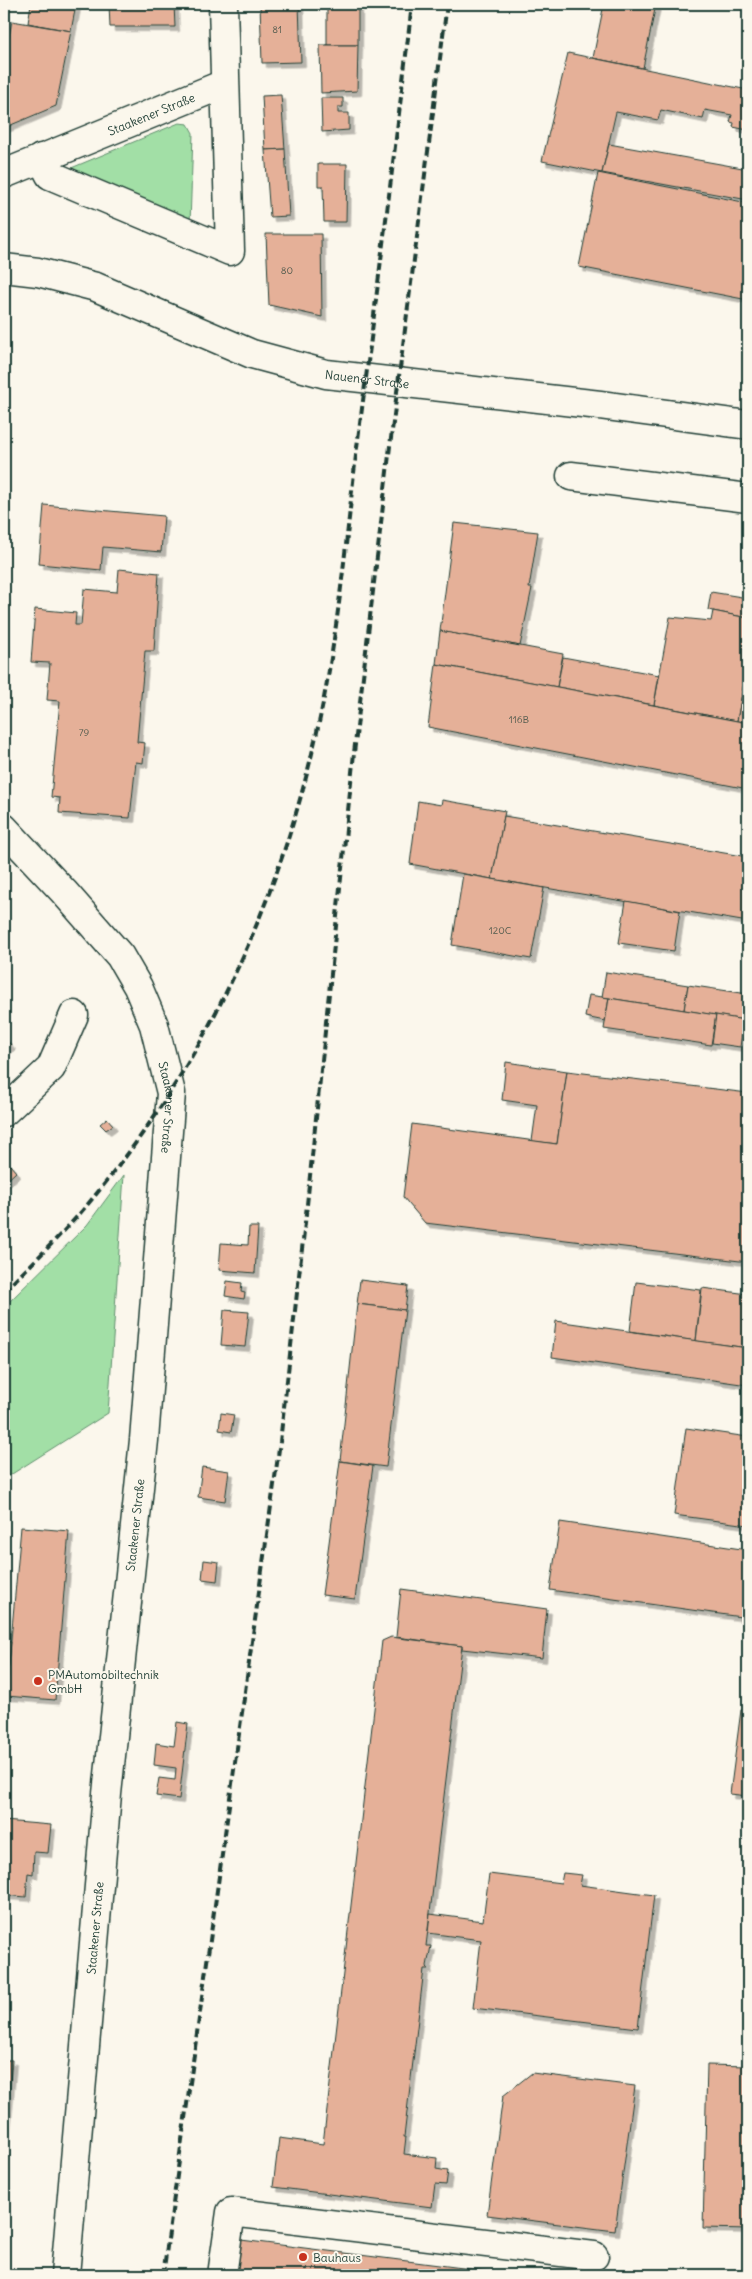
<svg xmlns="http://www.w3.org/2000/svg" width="752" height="2279" font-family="Delius,sans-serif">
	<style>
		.green { fill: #a2dfa6; stroke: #608e6d }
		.building { fill: #e5b098; stroke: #1f3d34; filter: url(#shadow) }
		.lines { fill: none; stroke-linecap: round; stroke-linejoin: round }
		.minor-casing { stroke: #1f3d34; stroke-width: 31 }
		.minor { stroke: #fbf7ec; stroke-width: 28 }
		.rail { stroke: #1f3d34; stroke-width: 4; stroke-dasharray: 8 4; stroke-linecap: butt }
		.poi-dot { fill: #c8321e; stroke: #fbf7ec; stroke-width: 2 }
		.labels { text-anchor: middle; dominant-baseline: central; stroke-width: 4; stroke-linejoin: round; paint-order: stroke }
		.number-label { font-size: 10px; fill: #505a4d }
		.street-label { font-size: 12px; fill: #1f3d34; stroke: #fbf7ec }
		.poi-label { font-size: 12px; fill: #1f3d34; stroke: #fbf7ec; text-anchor: start }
	</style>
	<defs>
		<filter id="shadow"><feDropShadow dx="4.5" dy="4.5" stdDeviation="0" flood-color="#0004"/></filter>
	</defs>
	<rect width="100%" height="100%" fill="#fbf7ec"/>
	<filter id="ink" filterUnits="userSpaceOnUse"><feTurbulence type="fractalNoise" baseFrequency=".02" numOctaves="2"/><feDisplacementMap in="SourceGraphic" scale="10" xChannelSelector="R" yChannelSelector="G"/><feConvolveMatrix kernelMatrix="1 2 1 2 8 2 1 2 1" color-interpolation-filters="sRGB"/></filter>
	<g filter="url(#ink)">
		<g class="green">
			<path d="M179,123l9,1 5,9 -3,92 -121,-56z"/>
			<path d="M124,1175l-16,238 -104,66v-172l83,-82z"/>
		</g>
		<g class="building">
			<path d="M31,4l45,1 -5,26 -43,-8z"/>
			<path d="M109,4h65l1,23h-65z"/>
			<path d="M260,4h39l2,58 -39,1z"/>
			<rect x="327" y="4" width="31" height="41"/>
			<path d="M604,4h52l-13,64 -50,-10z"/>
			<path d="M12,21l59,10 -15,75 -45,19 -7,-17v-47z"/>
			<path d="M320,45h38l-1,46 -36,2z"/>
			<path d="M568,53l180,37v40l-15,-3 1,-4 -4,-1 2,-7 -27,-5 -2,9 -42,-9 -3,10 -42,-8 -14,61 -60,-12z"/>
			<path d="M281,95l4,54 -20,1 -3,-54z"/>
			<path d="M321,98h22v9h-5v6h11v17l-27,2z"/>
			<path d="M4,108l7,17 -7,3z"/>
			<path d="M609,144l139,25v31l-146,-27z"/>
			<path d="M285,149l4,67 -19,1 -5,-67z"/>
			<path d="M318,164h29l-1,58h-22l-1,-36h-5z"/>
			<path d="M598,173l150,30v97l-169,-33z"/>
			<path d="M266,234h55l1,83 -53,-12z"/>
			<path d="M44,505l120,11 -3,36 -58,-5 -2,23 -62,-6z"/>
			<path d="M454,523l84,9 -9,56h3l-12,58 -80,-15z"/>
			<path d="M119,569l40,4 -5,78h-9l-8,91 8,1 -2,20 -7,-1 -6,56 -71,-5 1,-15 -9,-1 9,-96 -13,-1 3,-37 -19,-1 4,-53 41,4 -1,12h6l3,-36 33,3z"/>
			<path d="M711,592l37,6v20l-40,-8z"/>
			<path d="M713,611l35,7v43l-11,60 -83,-16 16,-88 41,4z"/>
			<path d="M440,631l123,23 -6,33 -121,-23z"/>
			<path d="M563,657l96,18 -5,30 -97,-18z"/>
			<path d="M748,661v62l-11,-2z"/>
			<path d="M436,664l312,59v66l-320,-62z"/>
			<path d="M442,800l63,11 -13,68 -82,-15 8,-63 23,4z"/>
			<path d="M504,816l244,41v65l-256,-43z"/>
			<path d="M463,874l81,14 -13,71 -79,-14z"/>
			<path d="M626,901l54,10 -6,40 -55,-8z"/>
			<path d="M606,972l82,13 -4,25 -82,-13z"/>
			<path d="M688,985l60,9 -4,26 -60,-10z"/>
			<path d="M589,995l20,3 -4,23 -20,-4z"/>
			<path d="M609,998l107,17 -5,30 -107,-16z"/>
			<path d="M716,1015l28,5 -4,27 -28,-4z"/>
			<path d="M4,1037l7,8 -7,6z"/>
			<path d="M506,1062l61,9 -10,73 -25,-3 5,-36 -35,-5z"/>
			<path d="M567,1071l181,22v169l-323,-39 -22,-26 9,-73 145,20z"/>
			<path d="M107,1118l6,7 -7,5 -6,-6z"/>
			<path d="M4,1158l12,14 -12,11z"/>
			<path d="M249,1227h9l-3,46 -36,-3 2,-27 27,2z"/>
			<path d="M360,1280l48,6 -3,24 -48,-6z"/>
			<path d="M227,1281l15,2 -1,9 4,1 -1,6 -19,-3z"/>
			<path d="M636,1282l65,8 -5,51 -66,-10z"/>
			<path d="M702,1288l46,6v54l-52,-7z"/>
			<path d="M357,1304l48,6 -19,157 -46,-6z"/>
			<path d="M224,1310l25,2 -4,35 -24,-2z"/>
			<path d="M556,1321l192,27v37l-196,-28z"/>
			<path d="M221,1413l13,2 -3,17 -12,-2z"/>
			<path d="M686,1428l62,9v88l-74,-10z"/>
			<path d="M340,1461l33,5 -18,133 -33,-4z"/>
			<path d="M202,1467l27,4 -4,30 -27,-4z"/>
			<path d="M560,1522l188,28v68l-198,-28z"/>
			<path d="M21,1527l48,4 -14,169 -49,-4z"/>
			<path d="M204,1560l15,2 -2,19 -15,-2z"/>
			<path d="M401,1589l146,20 -5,49 -80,-9v-3l-66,-9z"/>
			<path d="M391,1637l71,9 -36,300h5l-4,20 1,3h-4l-20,168h2l-2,17 33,4 -1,11 12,2 -2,14 -11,-1 -3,23 -159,-20 6,-49 44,6 59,-503z"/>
			<path d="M4,1641l7,1 -7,75z"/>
			<path d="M741,1710l7,1v85l-18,-2z"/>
			<path d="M177,1722l11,2 -9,75 -23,-3 3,-18 16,2 1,-12 -22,-3 2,-22 18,3z"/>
			<path d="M4,1821l47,4 -3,28 -14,-1 -1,22 -5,-1 -2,24 -22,-2z"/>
			<path d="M563,1873l19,2 -2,10 74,10 -16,133 -165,-20 8,-68 -53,-7 2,-19 53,7 6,-47 72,9z"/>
			<path d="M4,2060h8l-8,89z"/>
			<path d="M707,2065l41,1v163l-45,-1z"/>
			<path d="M532,2073l103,13 -20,145 -128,-16 16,-119z"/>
			<path d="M233,2239l285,36h-290z"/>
		</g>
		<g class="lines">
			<g class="minor-casing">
				<g id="minor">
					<path d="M41,158l9,17 180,76 -7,-247"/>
					<path id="s1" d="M4,174l220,-90"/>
					<path id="s2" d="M4,268l34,4 58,15 156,67 74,20 274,31 148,20"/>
					<path d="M571,476l177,22"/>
					<path id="s3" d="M4,828l60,64 56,64 18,31 16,38 17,68 -27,347 -37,354 -42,481"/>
					<path d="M4,1112l47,-44 23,-53"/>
					<path d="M222,2275l9,-63 363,44"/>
				</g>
			</g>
			<use href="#minor" class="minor"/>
			<g class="rail">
				<path d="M4,1291c27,-26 53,-52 78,-80 123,-143 203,-318 240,-503 18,-89 25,-179 36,-269 19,-145 37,-290 54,-435"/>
				<path d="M163,2275l117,-833 26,-228 48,-461 36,-307 57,-442"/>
			</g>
		</g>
	</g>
	<g class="poi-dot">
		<circle cx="38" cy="1681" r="5"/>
		<circle cx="303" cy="2257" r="5"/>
	</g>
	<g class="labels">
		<g class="number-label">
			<text x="277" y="29">81</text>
			<text x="287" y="270">80</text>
			<text x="519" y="719">116B</text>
			<text x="84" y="732">79</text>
			<text x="500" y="930">120C</text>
		</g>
		<g class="street-label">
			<text stroke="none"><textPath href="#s1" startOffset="159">Staakener Straße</textPath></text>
			<text stroke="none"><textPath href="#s2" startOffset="382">Nauener Straße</textPath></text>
			<text stroke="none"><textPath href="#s3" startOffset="334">Staakener Straße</textPath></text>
			<text transform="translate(135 1525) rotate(-84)">Staakener Straße</text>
			<text transform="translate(95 1928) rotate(-85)">Staakener Straße</text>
		</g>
		<g class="poi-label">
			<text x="48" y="1674">PMAutomobiltechnik<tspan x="48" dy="14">GmbH</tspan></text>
			<text x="313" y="2257">Bauhaus</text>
		</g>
	</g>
	<rect width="752" height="2279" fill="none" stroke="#fbf7ec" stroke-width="20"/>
	<rect x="10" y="10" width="732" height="2259" fill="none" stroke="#1f3d34" stroke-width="2" filter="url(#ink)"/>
</svg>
